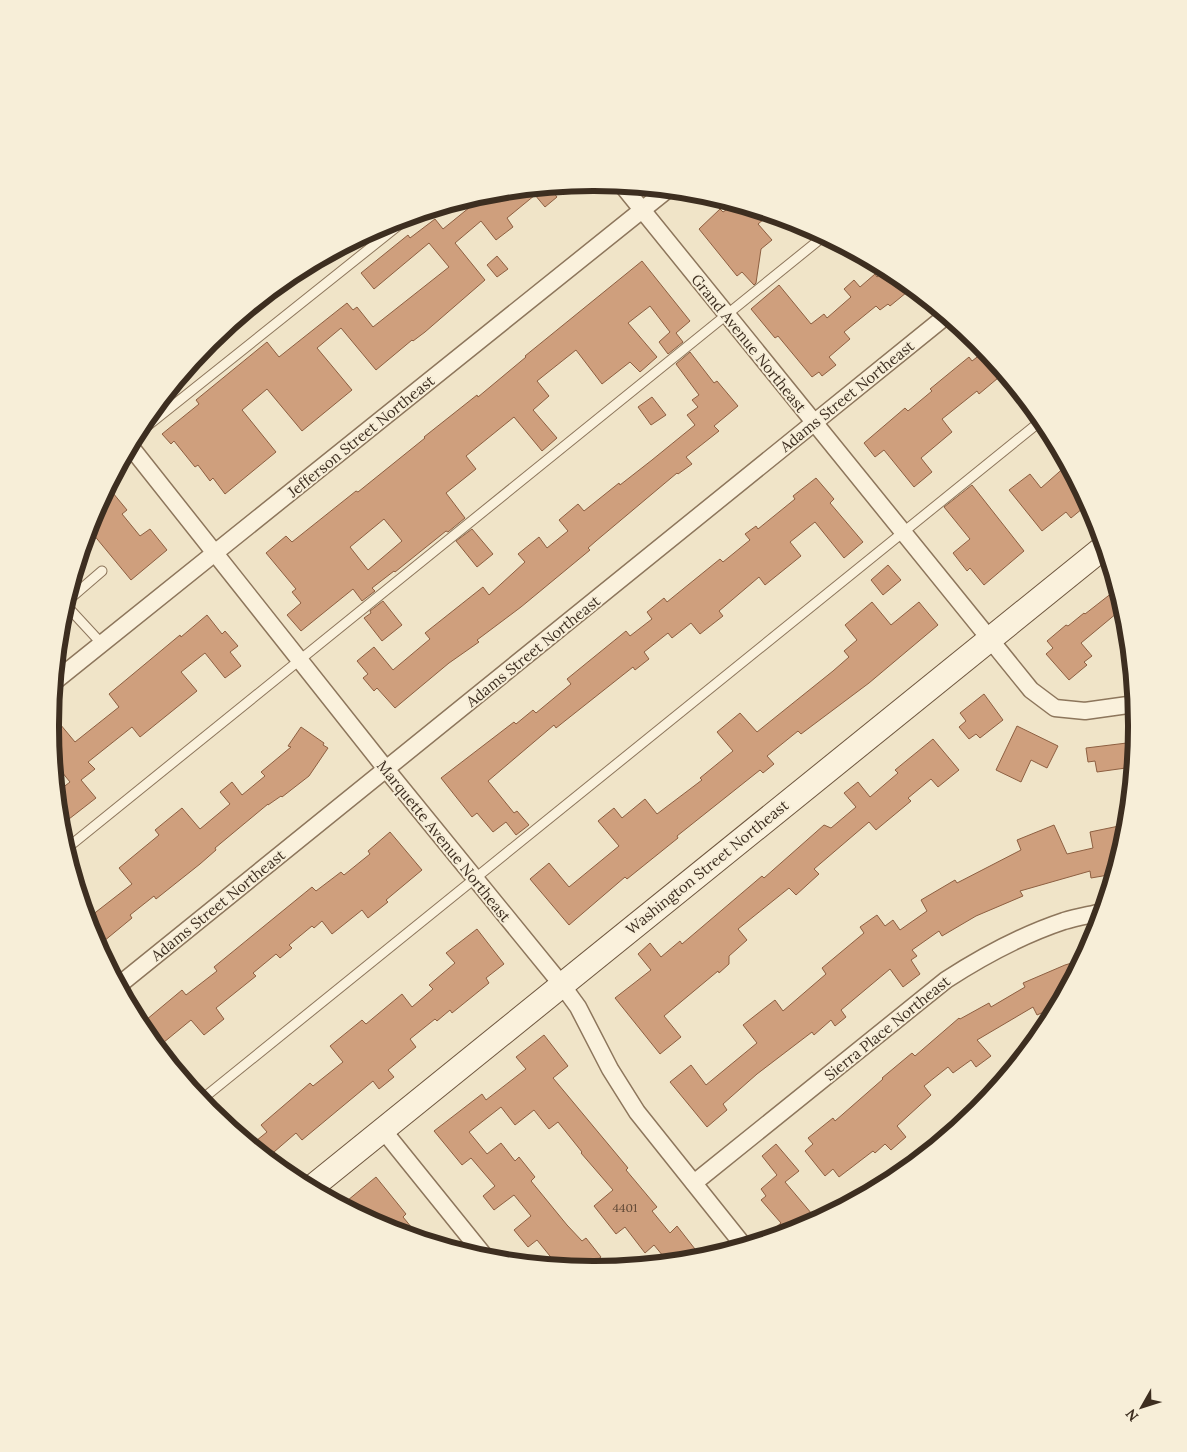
<svg xmlns="http://www.w3.org/2000/svg" width="1187" height="1452" font-family="Lora,serif">
	<style>
		.building { fill: #cf9f7d; stroke: #8d5f41; fill-rule: evenodd }
		.lines { fill: none; stroke-linecap: round; stroke-linejoin: round }
		.lane-casing { stroke: #8d765c; stroke-width: 11 }
		.street-casing { stroke: #8d765c; stroke-width: 19 }
		.secondary-casing { stroke: #6f573f; stroke-width: 26 }
		.lane { stroke: #faf1dc; stroke-width: 9 }
		.street { stroke: #faf1dc; stroke-width: 16 }
		.secondary { stroke: #faf1dc; stroke-width: 24 }
		.labels { text-anchor: middle; dominant-baseline: central; stroke-width: 4; stroke-linejoin: round; paint-order: stroke }
		.number-label { font-size: 12px; fill: #624a37 }
		.street-label { font-size: 15px; fill: #3d2e20; stroke: #f7eed8 }
		.rim { fill: none; stroke: #3d2e20; stroke-width: 6 }
	</style>
	<rect width="100%" height="100%" fill="#f0e4c8"/>
	<g class="building">
		<path d="M549,187l8,10 -12,10 -10,-12 -28,23 6,9 -17,13 -15,-19 -26,22 30,37 -60,52 -12,9 -1,-1 -36,30 -35,-42 -24,20 35,42 -50,41 -35,-42 -25,21 34,42 -51,42 -12,-16 -3,3 -12,-16 -3,2 -21,-26 -3,3 -9,-10 37,-30 -3,-4 71,-58 12,15 68,-54 6,7 4,-3 16,20 76,-60 -20,-24 -55,46 -13,-16 47,-38 2,3 25,-19 8,10 27,-22 -6,-7 24,-7z"/>
		<path d="M735,204l35,10 -12,10 14,16 -11,9 -5,34 -2,2 -12,-13 -5,4 -38,-47 21,-20 3,3z"/>
		<path d="M497,256l11,13 -11,8 -10,-12z"/>
		<path d="M642,261l48,60 -14,12 7,9 -15,12 -9,-12 11,-10 -20,-26 -22,17 29,34 -17,15 -10,-10 -28,22 -26,-34 -39,31 12,15 -16,14 24,28 -15,13 -28,-34 -48,39 10,13 -30,24 19,25 -17,14 -2,-1 -51,41 -1,-1 -22,17 3,3 -13,10 -9,-12 -52,42 -14,-16 14,-12 -9,-11 4,-3 -30,-36 20,-17 6,6 64,-51 2,1 67,-54 -1,-1 53,-42 1,2 48,-40 -1,-1zM384,519l18,22 -34,29 -18,-23z"/>
		<path d="M887,269l9,5 16,14 -22,18 -2,-2 -8,6 -4,-4 -32,26 6,7 -21,18 7,8 -14,11 -3,-4 -7,5 -34,-41 -3,2 -24,-29 28,-24 32,39 13,-10 3,4 24,-21 -7,-8 10,-9 6,7 15,-13 2,3z"/>
		<path d="M985,351l19,22 -25,21 -2,-3 -35,28 10,13 -31,26 11,14 -18,15 -30,-37 -9,7 -11,-14 41,-35 3,3 24,-20 -2,-2 39,-32 3,4z"/>
		<path d="M690,352l24,31 3,-2 21,25 -24,20 5,5 -33,26 6,7 -14,10 -1,-1 -81,68 -8,7 2,2 -69,57 -44,33 2,2 -30,21 -54,45 -18,-20 -3,3 -11,-13 5,-4 -11,-13 17,-14 19,23 37,-31 -5,-6 58,-46 6,8 36,-33 -7,-8 21,-17 8,11 21,-17 -9,-11 19,-16 6,7 35,-28 1,2 32,-25 43,-35 -8,-10 11,-8 -6,-7 7,-5 -23,-31z"/>
		<path d="M652,397l14,18 -15,10 -13,-18z"/>
		<path d="M1067,465l21,39 -17,14 -5,-6 -24,19 -33,-41 21,-16 11,14z"/>
		<path d="M816,478l18,21 -4,4 33,39 -19,16 -29,-36 -25,20 11,14 -36,29 -6,-8 -40,34 4,5 -23,18 -9,-11 -19,15 -4,-5 -24,19 5,7 -14,11 -2,-3 -77,61 -2,-3 -66,56 26,32 3,-2 12,14 -13,10 -10,-13 -13,10 -16,-19 -5,4 -31,-39 73,-56 2,2 17,-14 3,3 35,-29 -4,-5 27,-22 32,-26 4,5 22,-17 -5,-7 17,-14 3,4 53,-43 3,3 27,-22 -5,-6 11,-8 2,3 37,-30 -2,-3z"/>
		<path d="M972,485l52,66 -40,34 -14,-17 -3,3 -14,-18 17,-14 -26,-32z"/>
		<path d="M108,487l19,23 -5,4 18,22 10,-7 17,21 -36,30 -43,-52 3,-10z"/>
		<path d="M472,529l21,25 -16,13 -21,-26z"/>
		<path d="M888,565l13,15 -18,15 -12,-15z"/>
		<path d="M1117,589l6,19 -42,35 11,13 -8,6 3,3 -18,15 -23,-26 7,-6 -6,-7 19,-16 2,1 16,-13 1,1z"/>
		<path d="M383,601l19,24 -20,16 -18,-23 7,-5 -1,-2z"/>
		<path d="M872,602l19,23 28,-23 19,23 -69,58 -68,51 -3,-3 -31,25 7,8 -11,9 -3,-3 -83,66 1,2 -51,41 -2,-2 -56,48 -39,-46 19,-16 20,24 50,-41 -21,-25 16,-13 8,10 23,-19 12,15 45,-34 -2,-2 33,-27 -16,-19 23,-19 17,19 76,-61 16,-14 -5,-6 13,-11 -12,-15z"/>
		<path d="M207,615l15,19 3,-3 13,15 -8,6 11,14 -16,12 -20,-25 -24,19 16,19 -57,46 -8,-10 -44,35 7,7 -14,11 15,18 -36,28 -3,-34 13,-10 -17,-21 -2,-29 9,-8 15,18 44,-35 -10,-13 71,-59 1,2z"/>
		<path d="M984,694l19,26 -23,18 -4,-4 -7,5 -10,-12 7,-6 -6,-8z"/>
		<path d="M1017,726l41,20 -11,22 -16,-8 -10,22 -25,-12z"/>
		<path d="M301,727l23,16 -1,2 5,3 -19,28 -27,21 -1,-1 -13,9v-1l-53,44 1,2 -16,14 -44,35 -2,-3 -24,19 2,3 -34,28 -7,-12 -4,-15 45,-35 -13,-16 40,-33 -4,-5 27,-22 18,21 30,-25 -10,-12 12,-10 10,13 23,-19 -4,-4 30,-25 -3,-1z"/>
		<path d="M933,739l26,31 -21,17 -7,-8 -23,19 3,3 -35,29 -7,-8 -55,47 5,5 -23,21 -7,-7 -51,41 9,11 -18,16v8l-10,9 -1,-2 -54,45 17,21 -21,17 -45,-56 36,-28 -13,-16 12,-11 11,14 19,-16 2,3 80,-68 2,2 60,-53 7,3 25,-21 -12,-14 14,-11 12,15 28,-24 -3,-3z"/>
		<path d="M1135,742l-2,25 -36,5 -2,-11 -7,1 -2,-14z"/>
		<path d="M1054,825l13,29 26,-6 -3,-16 29,-6 4,18 -9,30 -23,4 -1,-7 -70,20 3,5 -47,20 -34,20 -3,-5 -27,19 5,6 -6,4 9,14 -17,13 -13,-18 -49,41 5,7 -11,9 -4,-6 -17,15 -2,-3 -55,42 -34,30 4,6 -20,17 -37,-45 21,-17 15,20 51,-42 -14,-18 32,-25 8,11 43,-37 -4,-6 42,-35 -4,-6 17,-12 8,11 8,-6 7,10 27,-19 -6,-11 34,-20 2,3 64,-33 -4,-10z"/>
		<path d="M390,832l32,38 -36,30 2,2 -20,16 -6,-8 -30,24 -10,-13 -8,7 -2,-2 -23,19 3,3 -12,10 -4,-4 -23,19 3,3 -40,32 8,11 -20,16 -13,-15 -33,27 -18,-22 42,-35 4,5 31,-24 -3,-4 98,-80 4,4 25,-19 3,3 26,-21 -2,-3z"/>
		<path d="M477,929l27,35 -18,14 3,5 -37,30 -2,-3 -13,11 -2,-2 -25,20 6,8 -28,23 6,7 -15,12 -6,-8 -71,59 -6,-7 -29,25 -16,-13 16,-13 -6,-7 49,-42 3,3 30,-24 -13,-16 32,-26 4,4 36,-30 10,13 21,-18 -4,-4 26,-22 -9,-10z"/>
		<path d="M1082,960l-25,46 -20,9 -4,-8 -56,33 14,16 -15,11 -5,-7 -18,13 -5,-6 -24,19 7,9 -34,31 9,11 -15,13 -6,-6 -10,9 -2,-2 -34,26 -6,-8 -8,7 -20,-25 8,-7 -5,-6 25,-20 2,3 48,-42 -1,-1 30,-25 3,3 44,-38 1,1 29,-16 2,4 34,-20 -2,-4 42,-18z"/>
		<path d="M544,1035l24,31 -15,12 75,90 -2,2 31,37 -5,4 18,22 7,-7 25,32 -34,4 -14,-17 -9,8 -20,-26 -9,7 -22,-28 19,-16 -32,-37 1,-1 -24,-30 -9,7 -15,-19 -19,15 -14,-18 -32,25 18,22 14,-11 14,18 4,-4 16,20 -4,4 36,44 15,16 4,-3 15,19 -15,12 -28,-3 -21,-26 -9,7 -14,-17 17,-14 -17,-21 -20,15 -11,-14 12,-10 -24,-28 -9,7 -28,-34 48,-37 4,6 40,-31 -10,-12z"/>
		<path d="M776,1144l23,27 -14,11 32,38 -16,8 -40,12 20,-17 -20,-23 5,-4 -5,-7 16,-14 -15,-19z"/>
		<path d="M376,1177l30,37 -3,3 18,22 -36,-11 -43,-23z"/>
	</g>
	<g class="lines">
		<g class="lane-casing">
			<g id="lane">
				<path d="M136,435l273,-218"/>
				<path d="M66,602l36,-31"/>
				<path d="M65,604l37,40"/>
				<path d="M66,849l758,-613"/>
				<path d="M201,1100l841,-680"/>
			</g>
		</g>
		<g class="street-casing">
			<g id="street">
				<path d="M622,185l409,505 24,18 30,3 50,-7"/>
				<path d="M130,446l256,323 176,216 16,22 32,62 27,43 107,134"/>
				<path d="M54,682l613,-492"/>
				<path d="M119,985l827,-669"/>
				<path d="M383,1130l104,129"/>
				<path d="M694,1183l252,-203c37,-24 76,-45 118,-59 13,-4 26,-6 38,-9"/>
			</g>
		</g>
		<g class="secondary-casing">
			<path id="secondary" d="M311,1188l793,-641"/>
		</g>
		<use href="#lane" class="lane"/>
		<use href="#street" class="street"/>
		<use href="#secondary" class="secondary"/>
	</g>
	<g class="labels">
		<g class="number-label">
			<text x="625" y="1207">4401</text>
		</g>
		<g class="street-label">
			<text transform="translate(749 343) rotate(51)">Grand Avenue Northeast</text>
			<text transform="translate(847 396) rotate(-39)">Adams Street Northeast</text>
			<text transform="translate(361 436) rotate(-39)">Jefferson Street Northeast</text>
			<text transform="translate(533 651) rotate(-39)">Adams Street Northeast</text>
			<text transform="translate(444 841) rotate(51)">Marquette Avenue Northeast</text>
			<text transform="translate(707 867) rotate(-39)">Washington Street Northeast</text>
			<text transform="translate(218 905) rotate(-39)">Adams Street Northeast</text>
			<text transform="translate(887 1028) rotate(-39)">Sierra Place Northeast</text>
		</g>
	</g>
	<path d="M0 0H1187V1452H0ZM593 191H594A534 534 0 0 1 1128 725V727A534 534 0 0 1 594 1261H593A534 534 0 0 1 59 727V725A534 534 0 0 1 593 191Z" fill="#f7eed8" fill-rule="evenodd"/>
	<path class="rim" d="M593 191H594A534 534 0 0 1 1128 725V727A534 534 0 0 1 594 1261H593A534 534 0 0 1 59 727V725A534 534 0 0 1 593 191Z"/>
	<g transform="translate(1142 1407) rotate(231)" stroke="#f7eed8" stroke-width="4" paint-order="stroke">
	<path d="M0-4L9 19L0 12L-9 19Z" fill="#3d2e20"/>
	<text y="-8" font-size="14" font-weight="bold" text-anchor="middle" fill="#3d2e20">N</text>
	</g>
</svg>
